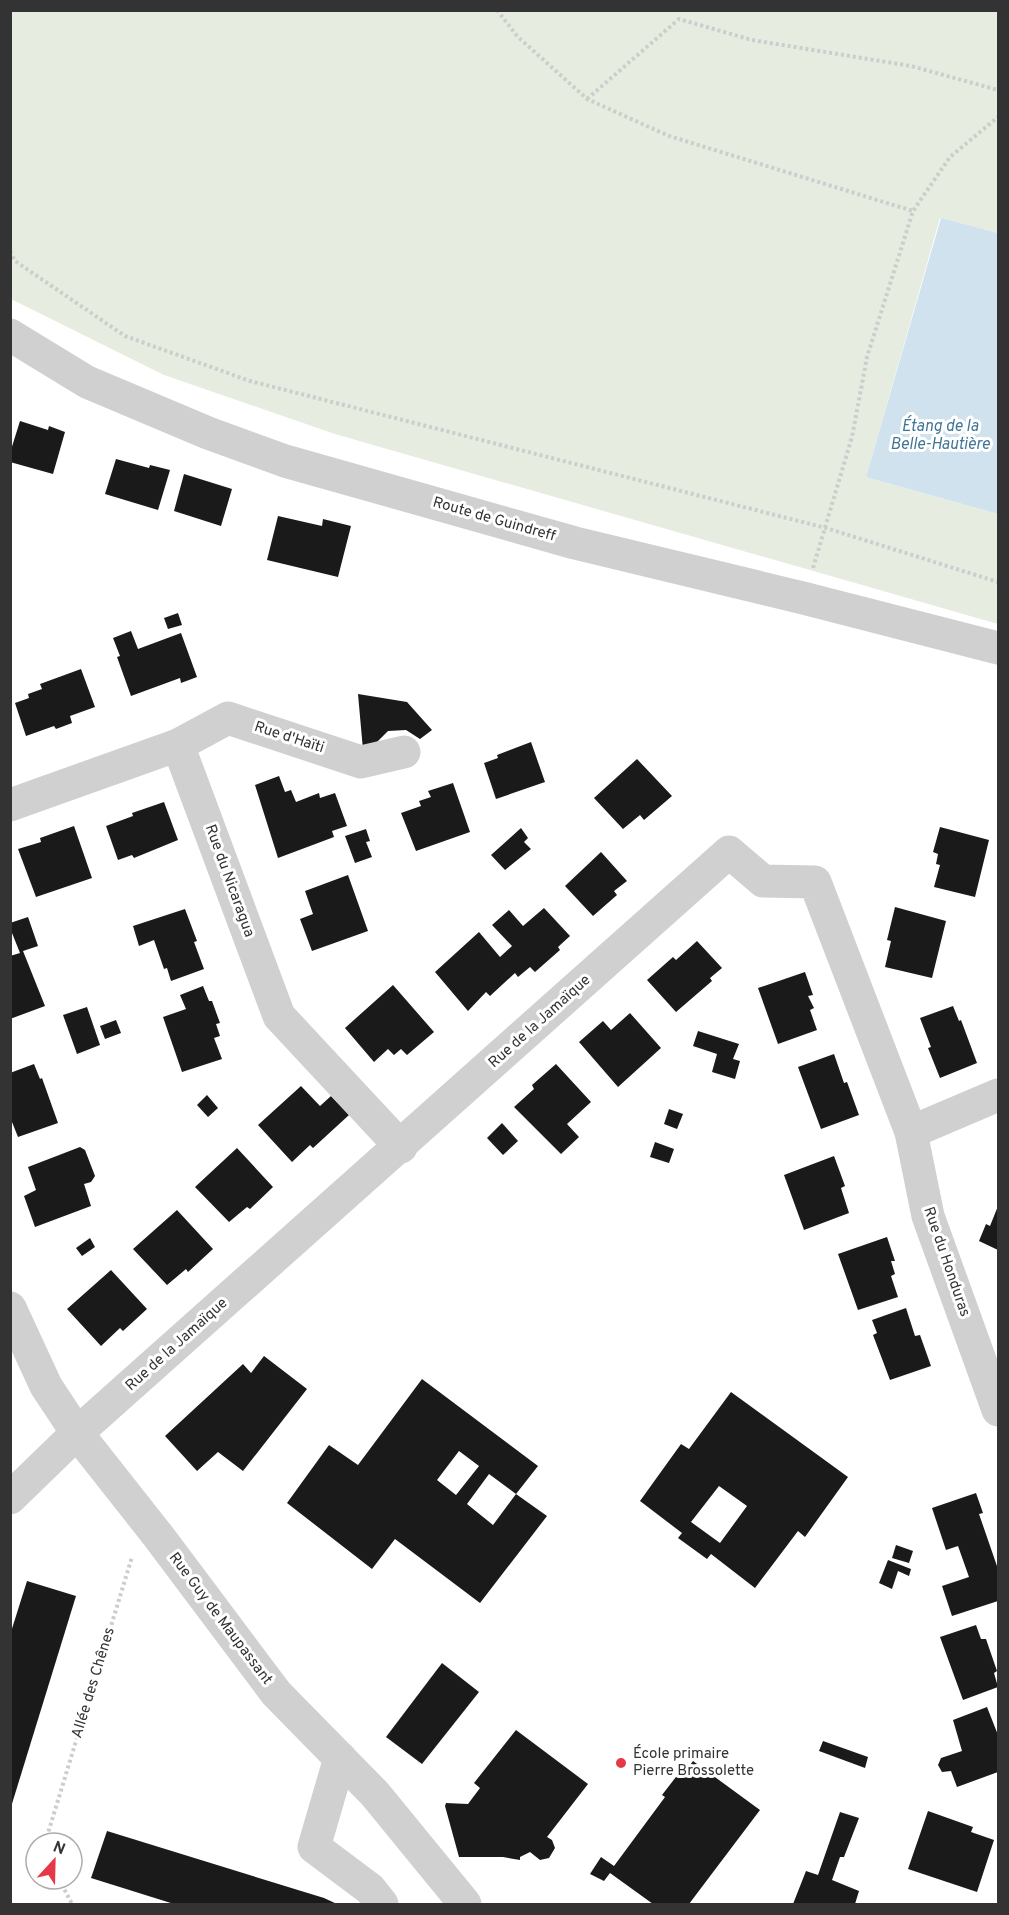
<svg xmlns="http://www.w3.org/2000/svg" width="1009" height="1915" font-family="Overpass,sans-serif">
	<style>
		.green { fill: #e6ecdf }
		.water { fill: #cfe2ee }
		.building { fill: #1a1a1a; fill-rule: evenodd }
		.lines { fill: none; stroke-linecap: round; stroke-linejoin: round }
		.path { stroke: #cdcdcd; stroke-width: 4; stroke-dasharray: 3 3; stroke-linecap: butt }
		.minor { stroke: #d0d0d0; stroke-width: 33 }
		.poi-dot { fill: #e63946; stroke: #fff; stroke-width: 2 }
		.labels { text-anchor: middle; dominant-baseline: central; stroke-width: 6; stroke-linejoin: round; paint-order: stroke }
		.street-label { font-size: 15px; fill: #333; stroke: #fff }
		.poi-label { font-size: 15px; fill: #333; stroke: #fff; text-anchor: start }
		.water-label { font-size: 16px; font-style: italic; fill: #3f7597; stroke: #fff }
	</style>
	<rect width="100%" height="100%" fill="#fff"/>
	<path class="green" d="M10,11h988v222l-58,-15 -74,259 132,37v110l-663,-190 -171,-59 -153,-76z"/>
	<path class="water" d="M941,218l57,15v281l-132,-37z"/>
	<g class="building">
		<path d="M20,421l28,9 1,-4 16,6 -12,42 -43,-12v-9z"/>
		<path d="M116,459l33,9 1,-3 20,5 -12,40 -53,-16z"/>
		<path d="M184,474l48,15 -11,37 -47,-15z"/>
		<path d="M278,516l44,10 1,-7 28,7 -13,51 -71,-17z"/>
		<path d="M178,613l4,12 -14,4 -4,-11z"/>
		<path d="M131,631l7,18 43,-16 16,44 -16,6 -1,-5 -49,18 -14,-39 3,-1 -7,-18z"/>
		<path d="M81,669l14,38 -25,9 2,7 -16,6 -2,-3 -28,10 -11,-33 14,-5 -1,-4 14,-5 -2,-5z"/>
		<path d="M358,694l49,8 25,28 -12,9 -14,-9 -18,1 -16,16 -9,3z"/>
		<path d="M531,742l14,40 -49,17 -12,-36 14,-5 -1,-3z"/>
		<path d="M637,759l35,37 -28,24 -4,-5 -17,14 -29,-31z"/>
		<path d="M279,776l6,16 6,-2 5,12 23,-9 1,5 15,-5 12,33 -15,5 2,6 -56,21 -23,-73z"/>
		<path d="M453,783l17,49 -54,19 -15,-38 20,-7 -2,-5 12,-4 -3,-6z"/>
		<path d="M164,802l14,38 -44,18 -2,-3 -14,5 -12,-34 27,-10 -1,-3z"/>
		<path d="M74,826l18,52 -56,19 -18,-48 23,-7 -1,-4z"/>
		<path d="M940,827l49,13 -14,57 -41,-10 6,-22 -4,-1 2,-10 -5,-2z"/>
		<path d="M521,828l7,10 -4,4 7,7 -26,21 -14,-15z"/>
		<path d="M366,829l4,12 -4,1 6,15 -17,6 -10,-27z"/>
		<path d="M601,852l26,29 -13,10 3,4 -24,21 -28,-30z"/>
		<path d="M348,875l20,56 -56,20 -12,-32 13,-5 -8,-23z"/>
		<path d="M895,907l51,14 -14,57 -47,-11 6,-26 -4,-1z"/>
		<path d="M544,908l26,28 -12,11 2,3 -25,22 -5,-5 -12,10 -3,-4 -25,23 -4,-4 -18,19 -33,-39 44,-40 21,25 12,-11 -20,-21 17,-15 14,16z"/>
		<path d="M185,909l12,32 -3,1 10,27 -33,12 -4,-13 -3,1 -10,-29 -15,6 -6,-20z"/>
		<path d="M28,917l10,29 -15,5 22,55 -35,13v-63l10,-3 -10,-25v-5z"/>
		<path d="M697,941l25,27 -12,10 2,3 -36,31 -29,-32 26,-23 3,3z"/>
		<path d="M805,972l8,23 -5,1 6,12 -4,2 7,20 -39,14 -20,-56z"/>
		<path d="M393,985l41,47 -27,23 -6,-6 -7,6 -6,-6 -14,13 -29,-34z"/>
		<path d="M203,986l6,15h3l8,22 -4,1 4,12 -6,2 8,21 -40,13 -19,-55 23,-8 -6,-14z"/>
		<path d="M953,1006l6,15 2,-1 16,43 -37,15 -12,-30 3,-1 -11,-29z"/>
		<path d="M87,1007l13,38 -23,9 -14,-39z"/>
		<path d="M630,1013l31,35 -43,39 -39,-45 24,-21 8,9z"/>
		<path d="M116,1020l5,13 -16,6 -5,-13z"/>
		<path d="M698,1031l41,13 -6,15 7,2 -5,18 -23,-7 5,-18 -24,-8z"/>
		<path d="M834,1054l10,29 3,-1 12,33 -38,14 -23,-62z"/>
		<path d="M34,1064l6,15 2,-1 16,45 -40,14 -8,-20v-44z"/>
		<path d="M556,1064l35,38 -24,22 12,13 -18,17 -47,-47 20,-18 -2,-4z"/>
		<path d="M301,1086l19,20 11,-10 18,19 -36,33 -3,-3 -18,17 -34,-37z"/>
		<path d="M207,1095l11,13 -10,9 -11,-12z"/>
		<path d="M669,1109l14,5 -6,15 -13,-5z"/>
		<path d="M502,1123l16,18 -15,14 -16,-17z"/>
		<path d="M655,1142l19,7 -5,14 -19,-6z"/>
		<path d="M80,1147l5,3 10,26 -4,6 -7,2 7,22 -56,21 -11,-31 12,-6 -8,-23z"/>
		<path d="M237,1148l36,39 -23,22 -3,-2 -18,15 -34,-35z"/>
		<path d="M834,1156l11,30 -4,2 8,25 -45,17 -20,-55z"/>
		<path d="M998,1206v44l-19,-9 7,-17 4,2z"/>
		<path d="M177,1210l36,39 -25,23 -2,-3 -19,16 -34,-36z"/>
		<path d="M887,1237l8,24h-4l4,13 -4,2 7,21 -40,13 -20,-56z"/>
		<path d="M90,1238l5,9 -13,9 -6,-8z"/>
		<path d="M111,1270l36,39 -24,22 -3,-3 -19,18 -34,-37z"/>
		<path d="M906,1308l9,28 5,-1 11,31 -41,14 -17,-45 4,-2 -5,-13z"/>
		<path d="M264,1356l43,33 -64,82 -25,-19 -21,19 -32,-35 78,-72 8,9z"/>
		<path d="M422,1379l116,87 -22,28 31,22 -67,87 -85,-64 -23,30 -85,-66 42,-58 29,20zM459,1451l20,15 -23,29 -19,-15zM489,1474l27,20 -23,31 -26,-21z"/>
		<path d="M731,1392l117,85 -43,60 -7,-6 -43,57 -44,-34 -4,5 -29,-21 4,-5 -42,-32 41,-57 8,5zM719,1486l28,20 -27,37 -29,-21z"/>
		<path d="M976,1493l7,20 -4,1 19,55v32l-46,15 -10,-30 27,-9 -11,-31 -12,4 -14,-42z"/>
		<path d="M896,1545l17,6 -4,12 -17,-5z"/>
		<path d="M888,1560l23,9 -2,7 -11,-5 -6,18 -13,-6z"/>
		<path d="M27,1581l49,15 -65,211 -1,-172z"/>
		<path d="M976,1625l5,14h5l11,32 -3,2 4,14 -35,13 -23,-63z"/>
		<path d="M442,1663l37,29 -57,72 -36,-27z"/>
		<path d="M987,1707l11,28v37l-41,15 -6,-16 -9,1 -4,-7 3,-7 21,-7 -9,-31z"/>
		<path d="M516,1730l72,54 -41,53 5,3 3,8 -6,10 -9,2 -10,-8 -10,5v3l-17,-3h-44l-14,-51 1,-3 22,1 12,-16 -6,-5z"/>
		<path d="M823,1741l45,16 -3,11 -46,-17z"/>
		<path d="M693,1761l67,49 -71,94h-36l-43,-31 -6,8 -14,-7 11,-17 13,9 51,-69 -3,-2 17,-22 4,2z"/>
		<path d="M928,1811l45,16 -2,5 23,8 -17,52 -69,-23z"/>
		<path d="M840,1812l19,6 -15,39h-4l-8,23 27,11 -4,13h-62l13,-33 12,4z"/>
		<path d="M107,1831l217,67 13,6h-163l-83,-26z"/>
	</g>
	<g class="lines">
		<g class="path">
			<path d="M497,10l20,26 70,63 82,37 244,75"/>
			<path d="M587,99l92,-80 73,21 159,26 87,24"/>
			<path d="M10,251l5,10 110,75 125,45 576,147 172,54"/>
			<path d="M813,568l39,-131 15,-80 46,-146 37,-54 48,-40"/>
			<path d="M45,1843l87,-286"/>
			<path d="M59,1879l13,25"/>
		</g>
		<g class="minor">
			<path d="M10,335l77,47 121,51 77,28 290,82 228,55 195,50"/>
			<path d="M178,745l50,-27 133,44 43,-10"/>
			<path d="M10,805l168,-60 101,271 122,131"/>
			<path d="M998,1095l-87,37 17,84 70,194"/>
			<path d="M10,1308l36,78 31,47 82,104 117,156 99,101 90,110"/>
			<path d="M10,1498l67,-65 652,-581 34,29 52,1 96,250"/>
			<path d="M340,1758l-26,89 56,42 12,15"/>
		</g>
	</g>
	<circle class="poi-dot" cx="621" cy="1763" r="6"/>
	<g class="labels">
		<g class="street-label">
			<text transform="translate(494 520) rotate(16)">Route de Guindreff</text>
			<text transform="translate(289 738) rotate(18)">Rue d'Haïti</text>
			<text transform="translate(229 881) rotate(70)">Rue du Nicaragua</text>
			<text transform="translate(540 1022) rotate(-42)">Rue de la Jamaïque</text>
			<text transform="translate(946 1262) rotate(71)">Rue du Honduras</text>
			<text transform="translate(177 1345) rotate(-42)">Rue de la Jamaïque</text>
			<text transform="translate(220 1619) rotate(53)">Rue Guy de Maupassant</text>
			<text transform="translate(94 1683) rotate(-73)">Allée des Chênes</text>
		</g>
		<g class="poi-label">
			<text x="633" y="1754">École primaire<tspan x="633" dy="17">Pierre Brossolette</tspan></text>
		</g>
		<g class="water-label">
			<text x="940" y="427">Étang de la<tspan x="940" dy="18">Belle-Hautière</tspan></text>
		</g>
	</g>
	<rect width="1009" height="1915" fill="none" stroke="#333333" stroke-width="24"/>
	<g transform="translate(54 1861) rotate(22)"><circle r="28" fill="#ffffff" stroke="#adadad" stroke-width="1.5"/>
	<path d="M0-4.5L10 22L0 15L-10 22Z" fill="#e63946"/>
	<text y="-9" font-size="16" font-weight="bold" text-anchor="middle" fill="#333333">N</text>
	</g>
</svg>
